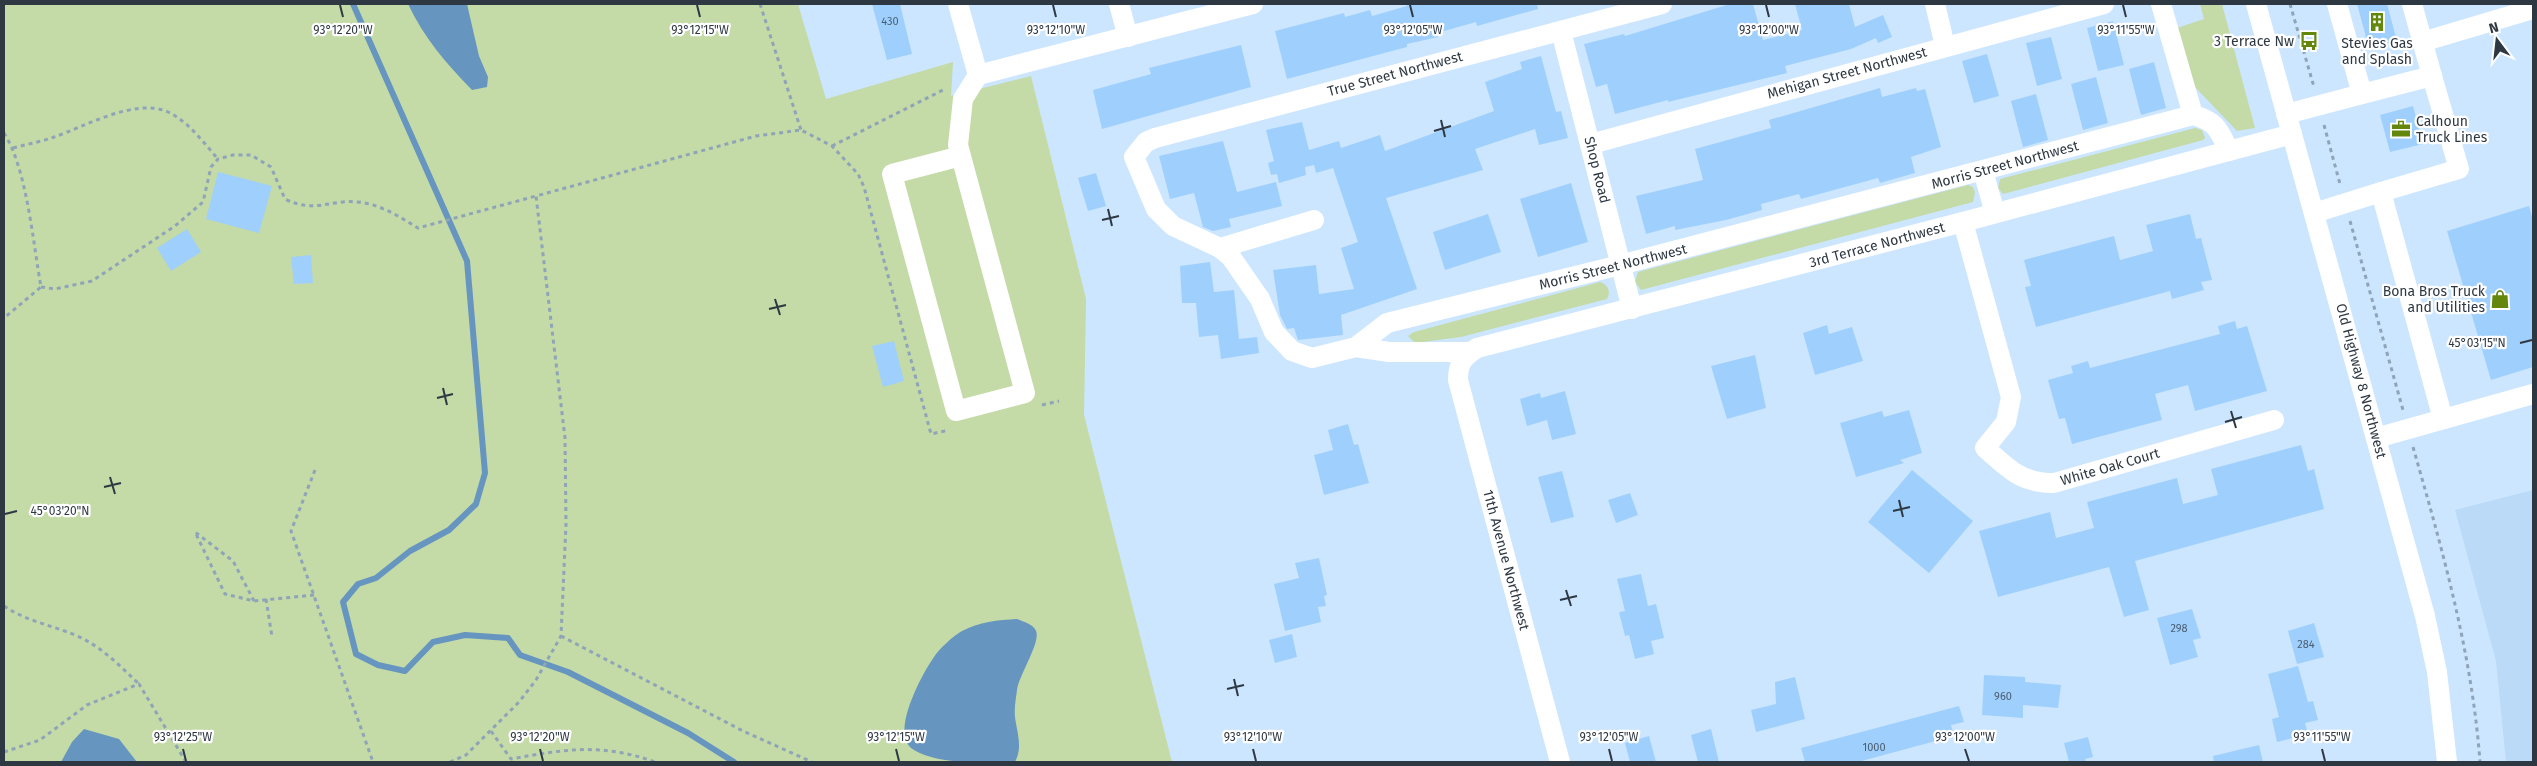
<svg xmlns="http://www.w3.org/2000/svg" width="2537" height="766" font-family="'Fira Sans',sans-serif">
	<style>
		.built { fill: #badaf7 }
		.green { fill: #c4daa7 }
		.water { fill: #6695c0 }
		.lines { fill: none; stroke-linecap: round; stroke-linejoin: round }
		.stream { stroke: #6695c0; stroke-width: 6 }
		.building { fill: #9fd0fd }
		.path { stroke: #90a4b8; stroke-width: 3; stroke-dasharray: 4 4; stroke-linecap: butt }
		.minor { stroke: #fff; stroke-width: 20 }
		.ticks { fill: none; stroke: #2e3842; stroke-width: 2 }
		.labels { text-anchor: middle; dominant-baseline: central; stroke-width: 4.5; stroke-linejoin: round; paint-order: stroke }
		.number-label { font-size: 11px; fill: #4a5e71 }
		.poi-label { font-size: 14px; fill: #2e3842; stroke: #fff; text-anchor: end }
		.street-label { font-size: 14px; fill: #2e3842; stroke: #fff }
		.ticks-label { font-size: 12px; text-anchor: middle; fill: #2e3842; stroke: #fff; stroke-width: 4.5; stroke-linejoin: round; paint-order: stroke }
	</style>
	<rect width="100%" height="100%" fill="#cce6ff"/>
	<path class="built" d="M2533,490v272h-27l-10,-101 -41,-151z"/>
	<g class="green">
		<path d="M4,4h794l28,95 127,-37 -2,34 80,-20 55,223 -2,116 88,347h-1168z"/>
		<path d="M2200,4h22l33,124 -18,3 -43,-45 -17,-58 27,-9z"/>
		<path d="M2195,128l7,2 3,8 -2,2 -200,54 -5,-6 2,-9z"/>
		<path d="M1968,185l5,2 2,5 -2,10 -332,88 -6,-8 3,-10z"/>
		<path d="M1600,282c8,3 11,9 7,17l-146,38 -46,6 -7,-7 6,-4z"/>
	</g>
	<g class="water">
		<path d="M408,4h59l12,52 9,21 -1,10 -15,3c-26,-27 -48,-52 -64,-86z"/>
		<path d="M1017,619c7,3 16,5 19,12 5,11 -17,44 -19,59 -1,8 -3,18 -2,27 2,16 8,30 0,45 -32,0 -78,4 -104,-14 -20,-17 11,-74 23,-91 5,-8 19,-21 28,-26 17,-9 36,-11 55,-12z"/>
		<path d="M84,729l35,10 18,23h-76l11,-20z"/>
	</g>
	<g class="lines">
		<path class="stream" d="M353,4l114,257 18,212 -9,31 -27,26 -39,21 -34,27 -18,6 -15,18 13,52 22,11 27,6 28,-29 32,-7 43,3 12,17 48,17 120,61 46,29"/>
	</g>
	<g class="building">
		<path d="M872,4h28l12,50 -25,6z"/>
		<path d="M1406,4h131l1,5 -61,17 -1,-4 -39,11 1,4 -31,7v3l-120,32 -12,-48 69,-18 1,4 25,-7 2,6 35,-10z"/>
		<path d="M1730,4h23l10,36 39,-10 -7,-26h54l6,23 28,-12 9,22 -14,6 -2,-5 -25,11 -66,17 2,7 -119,29v-2l-53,14 -8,-30 -11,3 -12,-43 40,-10 1,2z"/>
		<path d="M2357,4h30l10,37 -28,7z"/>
		<path d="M2113,21l11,44 -26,6 -11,-43z"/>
		<path d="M2051,37l11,42 -25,7 -11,-43z"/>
		<path d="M1241,45l10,42 -149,42 -9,-39 58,-16 -2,-6z"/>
		<path d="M1987,54l12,42 -25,7 -12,-42z"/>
		<path d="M1541,56l15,56 5,-1 7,27 -29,7 -4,-16 -60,20 8,21 -97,28 31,91 -76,26 2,20 -45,5 -4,-12 -7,1 -7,-14 -7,-45 43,-5 3,29 35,-5 -13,-41 17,-6 -25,-74 -17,5 -2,-8 -9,2 1,8 -27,8 -2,-9 -6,1 -3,-12 6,-2 -8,-31 36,-8 7,28 30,-9 2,7 39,-13 5,16 109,-40 -9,-29 37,-13 -2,-7z"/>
		<path d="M2154,62l12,46 -25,7 -12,-46z"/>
		<path d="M2096,77l12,46 -25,7 -12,-46z"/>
		<path d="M1880,88l2,9 34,-9 1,3 8,-2 16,58 -30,10 4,16 -35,10 -2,-5 -77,21 -2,-5 -38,10 1,6 -36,10 -51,10v-4l-29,8 -10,-38 67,-16 -8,-31 76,-21 -2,-8z"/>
		<path d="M2036,94l12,46 -25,7 -12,-46z"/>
		<path d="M2413,106l10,38 -33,8 -10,-37z"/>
		<path d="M1223,141l14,51 39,-10 6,24 -53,13 2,8 -18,4 -10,-4 -9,-34 -24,6 -11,-43z"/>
		<path d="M218,172l54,14 -13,47 -53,-14z"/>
		<path d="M1096,173l10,33 -18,5 -10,-33z"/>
		<path d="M1571,183l17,59 -50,15 -18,-58z"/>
		<path d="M2529,206l4,14v147l-42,13 -44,-149z"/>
		<path d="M1488,214l13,38 -56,18 -12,-38z"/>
		<path d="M2190,214l6,25 5,-1 11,42 -11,2 3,8 -32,9 -2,-8 -134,36 -11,-40 6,-1 -7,-26 90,-24 6,24 33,-9 -7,-26z"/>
		<path d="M187,229l14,23 -30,19 -14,-23z"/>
		<path d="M311,255l2,28 -19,1 -3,-27z"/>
		<path d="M1210,262l4,30 20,-2 5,49 18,-2 2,16 -38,6 -3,-24 -19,2 -3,-34h-14l-2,-37z"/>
		<path d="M2235,321l2,8 10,-3 20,65 -72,20 -7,-26 -33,9 7,26 -90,24 -7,-26 -6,1 -11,-39 25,-7 -2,-7 17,-5 2,7 130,-34 -2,-8z"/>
		<path d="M1827,325l2,9 23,-7 11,34 -48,14 -12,-42z"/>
		<path d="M894,341l10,40 -21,6 -11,-41z"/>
		<path d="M1755,355l11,53 -39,11 -16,-53z"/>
		<path d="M1565,391l11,43 -24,6 -5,-20 -20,6 -7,-27 20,-6 1,5z"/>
		<path d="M1909,410l13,43 -22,7 4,3 -48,14 -16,-54 42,-12 2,6z"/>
		<path d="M1348,424l6,21 4,-1 11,39 -45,12 -10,-40 19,-5 -5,-20z"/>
		<path d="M2301,445l7,26 6,-2 10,40 -189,52 14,49 -25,7 -15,-50 -111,30 -19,-66 71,-19 6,26 38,-10 -7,-26 90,-24 6,26 35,-9 -7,-26z"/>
		<path d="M1912,470l61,51 -44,52 -61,-51z"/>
		<path d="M1562,471l12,46 -23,6 -13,-46z"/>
		<path d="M1630,493l8,22 -22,8 -8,-23z"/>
		<path d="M1319,558l8,37 -3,1 2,10 -8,1 3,15 -36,9 -11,-47 25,-6 -4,-15z"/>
		<path d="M1641,574l7,32 8,-2 8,34 -13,3 3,13 -19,5 -6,-24 -4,1 -6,-24 6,-1 -8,-32z"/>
		<path d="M2192,609l9,29 -8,2 5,17 -28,8 -13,-47z"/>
		<path d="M2314,623l10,34 -27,7 -9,-33z"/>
		<path d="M1292,634l5,23 -22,6 -6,-23z"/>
		<path d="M2298,666l10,36 5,-1 5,19 -13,3 3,11 -31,8 -5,-23 7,-2 -11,-43z"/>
		<path d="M1984,675l41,2v5l36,3 -3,23 -35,-3v13l-41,-3z"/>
		<path d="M1795,677l10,42 -49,13 -5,-22 25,-6 -1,-22z"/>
		<path d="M1959,706l5,16 -13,3 3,11 -96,26h-53l-4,-14z"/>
		<path d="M1711,729l8,33h-21l-7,-27z"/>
		<path d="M1649,736l7,26h-26l-5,-19z"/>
		<path d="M2088,737l5,20 -8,2 1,3h-17l-5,-19z"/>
		<path d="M2259,745l4,17h-49l-1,-6z"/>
	</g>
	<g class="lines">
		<g class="path">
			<path d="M760,4l41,126"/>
			<path d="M2290,4l24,83"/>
			<path d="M2324,125l16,59"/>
			<path d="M4,133c23,36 29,110 37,154l-37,31"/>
			<path d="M832,146l113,-57"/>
			<path d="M13,148c14,-4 28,-6 41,-11 30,-10 82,-40 114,-25 21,10 35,30 50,47"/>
			<path d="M2350,221l53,189"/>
			<path d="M41,287l14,2 37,-8 83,-55 28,-24 8,-35 7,-8 15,-4h18l20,12 14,32c30,15 45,0 73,3 22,2 42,15 60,26l118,-32"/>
			<path d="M1042,405l17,-4"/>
			<path d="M2413,447c30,105 59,207 67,315"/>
			<path d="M315,470l-24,61 82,231"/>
			<path d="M266,599l6,38"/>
			<path d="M254,601l-21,-40 -38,-29 30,62 29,7 60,-6"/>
			<path d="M4,606c22,15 47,19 71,29 26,11 44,30 64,49"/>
			<path d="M561,636l182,95 69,31"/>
			<path d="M491,731l20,28c54,-10 91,-16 144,3"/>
			<path d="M4,752l36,-12 47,-35 52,-21 47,78"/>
			<path d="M450,762l16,-7 53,-53 17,-22 25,-44 5,-112 -1,-86 -29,-242 220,-60 45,-6 31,16 26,28 6,13 67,247 18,-4"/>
		</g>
		<g class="minor">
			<path d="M958,4l20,71"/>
			<path d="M1119,4l9,33"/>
			<path d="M1662,4l-507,134 -9,4 -12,15 22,52 17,17 47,22 11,9 29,42 14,33 18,19 20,7 44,-11 31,-24 233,-58 573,-150c23,6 26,15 36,36"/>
			<path d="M1935,4l10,42"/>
			<path d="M2161,4l32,111"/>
			<path d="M2256,4l169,612 12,56 10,90"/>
			<path d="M2337,4l25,90 70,-18 27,93 -78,23 62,227"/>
			<path d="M2412,4l20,72"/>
			<path d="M1561,31l71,278"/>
			<path d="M2422,42l111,-33"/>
			<path d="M978,75l275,-71"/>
			<path d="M2286,114l76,-20"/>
			<path d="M1591,144l513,-140"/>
			<path d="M961,156l-69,18 64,237 69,-18 -67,-248 5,-46 15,-24"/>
			<path d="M1983,171l12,42"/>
			<path d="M2314,213l67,-21"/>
			<path d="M1963,222l48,175 -5,25 -21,26c24,21 35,35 69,35l220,-63"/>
			<path d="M1220,248l94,-28"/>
			<path d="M1356,347l33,5h81"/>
			<path d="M2376,438l157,-44"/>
			<path d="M1560,762l-102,-382c0,-17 5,-23 19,-32l486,-126 329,-88"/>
		</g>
	</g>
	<path class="ticks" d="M340,5l3,12M697,5l3,12M1053,5l3,12M1410,5l3,12M1766,5l3,12M2123,5l3,12M1441,120l4,17M1434,131l17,-5M1108,209l4,17M1102,220l17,-4M775,299l5,16M769,309l17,-4M2520,343l12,-3M443,388l4,17M437,398l16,-4M2231,411l5,17M2225,422l17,-5M110,477l5,17M104,487l17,-4M1899,500l4,17M1893,511l17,-4M5,514l12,-3M1566,590l5,16M1560,600l17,-4M1234,679l4,17M1227,689l17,-4M183,749l3,12M540,749l3,12M896,749l3,12M1253,749l3,12M1609,749l3,12M1965,749l4,12M2322,749l3,12"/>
	<defs>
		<g id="building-bare" transform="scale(1.5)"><path d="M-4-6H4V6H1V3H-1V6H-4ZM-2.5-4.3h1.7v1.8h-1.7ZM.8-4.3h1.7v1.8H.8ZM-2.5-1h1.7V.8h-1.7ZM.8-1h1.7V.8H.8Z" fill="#62870b" stroke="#fff" stroke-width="2.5" paint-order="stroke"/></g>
		<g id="bus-bare" transform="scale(1.5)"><path d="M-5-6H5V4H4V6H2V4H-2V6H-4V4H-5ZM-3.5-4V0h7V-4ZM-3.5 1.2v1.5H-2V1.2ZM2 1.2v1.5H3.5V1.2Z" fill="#62870b" stroke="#fff" stroke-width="2.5" paint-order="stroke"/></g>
		<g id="office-bare" transform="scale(1.5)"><path d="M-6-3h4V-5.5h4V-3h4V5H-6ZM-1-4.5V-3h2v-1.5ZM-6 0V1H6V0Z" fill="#62870b" stroke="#fff" stroke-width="2.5" paint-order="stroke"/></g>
		<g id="shop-bare" transform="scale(1.5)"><path d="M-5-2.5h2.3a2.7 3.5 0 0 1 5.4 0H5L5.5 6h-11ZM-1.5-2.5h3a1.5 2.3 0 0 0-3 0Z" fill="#62870b" stroke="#fff" stroke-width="2.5" paint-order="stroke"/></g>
	</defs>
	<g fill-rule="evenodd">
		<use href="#building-bare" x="2377" y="22"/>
		<use href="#bus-bare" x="2309" y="41"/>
		<use href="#office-bare" x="2401" y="129"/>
		<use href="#shop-bare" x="2500" y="299"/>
	</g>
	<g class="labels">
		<g class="number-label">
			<text x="890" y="21">430</text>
			<text x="2179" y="628">298</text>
			<text x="2306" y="644">284</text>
			<text x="2003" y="696">960</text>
			<text x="1874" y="747">1000</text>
		</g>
		<g class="poi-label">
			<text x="2294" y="41">3 Terrace Nw</text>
			<text x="2377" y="43" text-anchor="middle">Stevies Gas<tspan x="2377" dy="16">and Splash</tspan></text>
			<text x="2416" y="121" text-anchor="start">Calhoun<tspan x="2416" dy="16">Truck Lines</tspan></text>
			<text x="2485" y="291">Bona Bros Truck<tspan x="2485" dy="16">and Utilities</tspan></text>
		</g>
		<g class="street-label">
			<text transform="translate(1847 73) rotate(-15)">Mehigan Street Northwest</text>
			<text transform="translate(1395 74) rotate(-15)">True Street Northwest</text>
			<text transform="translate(2005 165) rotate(-15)">Morris Street Northwest</text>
			<text transform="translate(1597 170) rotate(76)">Shop Road</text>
			<text transform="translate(1877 245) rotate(-15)">3rd Terrace Northwest</text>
			<text transform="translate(1613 267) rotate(-14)">Morris Street Northwest</text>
			<text transform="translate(2361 381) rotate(75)">Old Highway 8 Northwest</text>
			<text transform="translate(2110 467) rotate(-16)">White Oak Court</text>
			<text transform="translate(1506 560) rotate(75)">11th Avenue Northwest</text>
		</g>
	</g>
	<g class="ticks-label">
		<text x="343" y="34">93°12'20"W</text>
		<text x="700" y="34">93°12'15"W</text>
		<text x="1056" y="34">93°12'10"W</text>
		<text x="1413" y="34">93°12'05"W</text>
		<text x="1769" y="34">93°12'00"W</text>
		<text x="2126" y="34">93°11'55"W</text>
		<text x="2477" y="347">45°03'15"N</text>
		<text x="60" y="515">45°03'20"N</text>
		<text x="183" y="741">93°12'25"W</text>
		<text x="540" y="741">93°12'20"W</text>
		<text x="896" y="741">93°12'15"W</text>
		<text x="1253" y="741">93°12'10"W</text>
		<text x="1609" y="741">93°12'05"W</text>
		<text x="1965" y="741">93°12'00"W</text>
		<text x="2322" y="741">93°11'55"W</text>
	</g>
	<rect width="2537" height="766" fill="none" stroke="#2e3842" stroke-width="10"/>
	<g transform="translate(2497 40) rotate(345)" stroke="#ffffff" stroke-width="4" paint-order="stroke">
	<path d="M0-4L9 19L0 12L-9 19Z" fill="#2e3842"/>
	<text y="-8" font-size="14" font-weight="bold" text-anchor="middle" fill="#2e3842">N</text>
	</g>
</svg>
